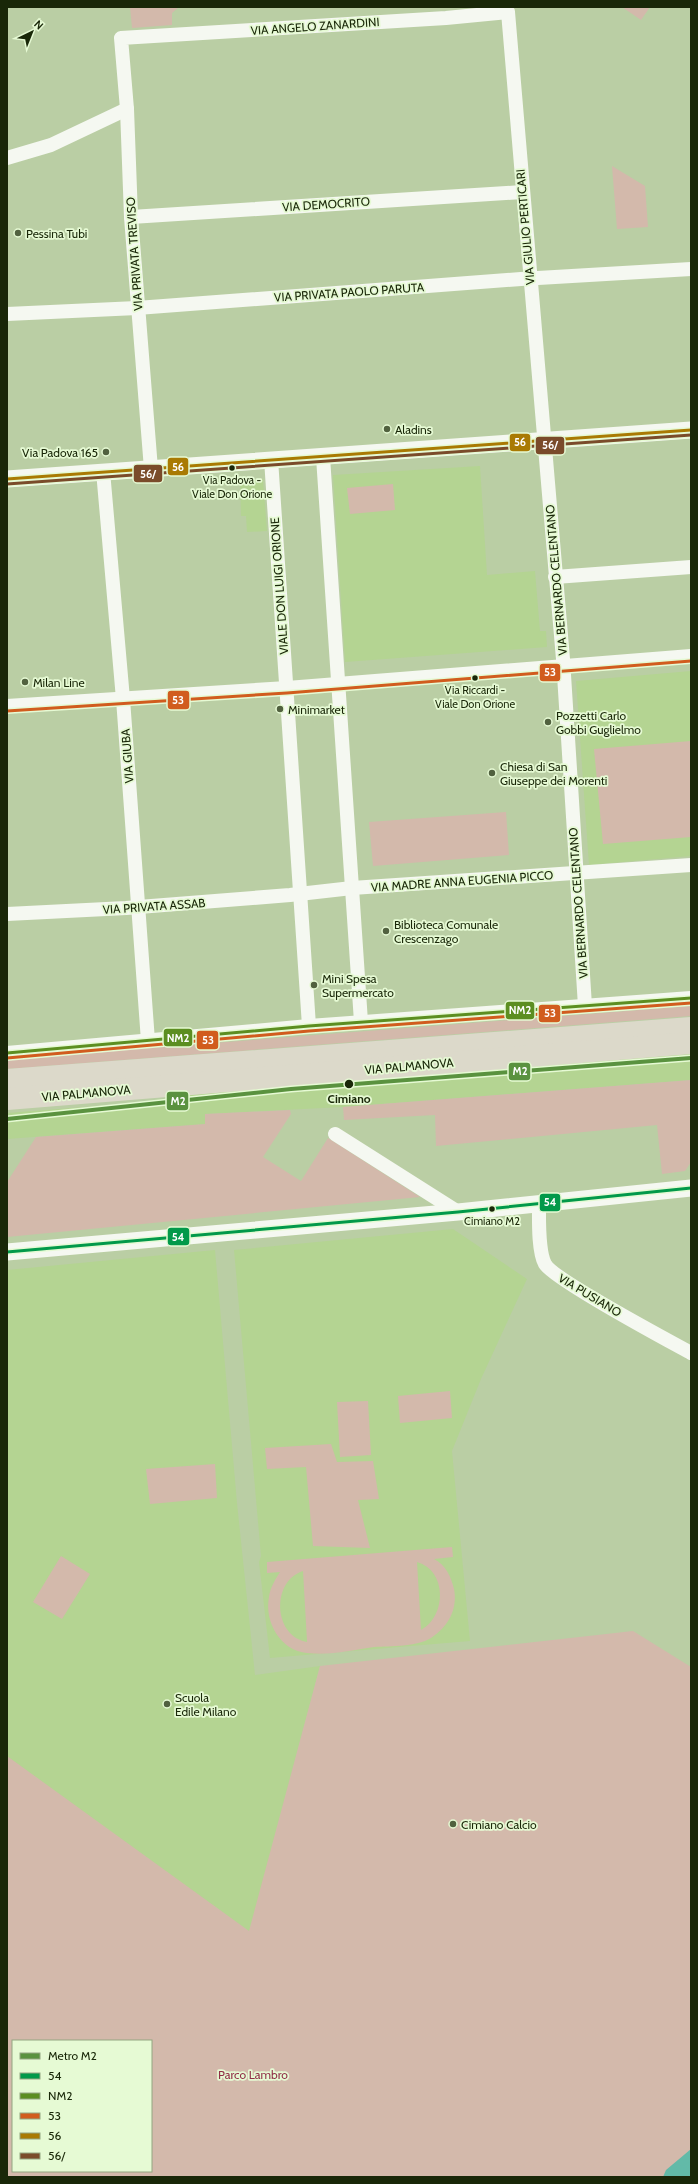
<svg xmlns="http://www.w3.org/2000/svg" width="698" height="2184" font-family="Cabin,sans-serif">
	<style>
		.built { fill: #b4d492 }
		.green { fill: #d3b9ab; fill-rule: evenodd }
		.water { fill: #62baa8 }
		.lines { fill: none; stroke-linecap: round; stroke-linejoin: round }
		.minor { stroke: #f5f8f1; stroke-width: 14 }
		.tertiary { stroke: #f5f8f1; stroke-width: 17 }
		.trunk { stroke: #dcd9ca; stroke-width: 22 }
		.bus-1-casing { stroke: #e6fad4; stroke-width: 6 }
		.bus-2-casing { stroke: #e6fad4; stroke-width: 6 }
		.bus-3-casing { stroke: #e6fad4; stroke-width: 6 }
		.bus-4-casing { stroke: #e6fad4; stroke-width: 6 }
		.bus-5-casing { stroke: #e6fad4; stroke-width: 6 }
		.bus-1 { stroke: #02994a; stroke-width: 3 }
		.bus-2 { stroke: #5c8e21; stroke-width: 3 }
		.bus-3 { stroke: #d15c1e; stroke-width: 3 }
		.bus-4 { stroke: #a97a03; stroke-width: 3 }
		.bus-5 { stroke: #7a4b2a; stroke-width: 3 }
		.metro-1-casing { stroke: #e6fad4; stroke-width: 7 }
		.metro-1 { stroke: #5a923f; stroke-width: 4 }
		.poi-dot { fill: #51613f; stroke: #e6fad4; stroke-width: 1.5 }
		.bus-dot { fill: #192708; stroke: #e6fad4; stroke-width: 1.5 }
		.labels { text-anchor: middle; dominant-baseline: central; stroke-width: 3.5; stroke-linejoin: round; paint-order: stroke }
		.bus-label { font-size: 11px; fill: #192708; stroke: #e6fad4 }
		.street-label { font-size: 12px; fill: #192708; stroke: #e6fad4 }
		.poi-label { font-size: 12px; fill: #192708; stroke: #e6fad4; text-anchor: start }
		.stop-label { font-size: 12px; font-weight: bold; fill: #192708; stroke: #e6fad4 }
		.park-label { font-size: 12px; fill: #912f47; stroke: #e6fad4 }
		.line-badge { stroke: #e6fad4; stroke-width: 1.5 }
		.badge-label { font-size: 11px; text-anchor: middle; font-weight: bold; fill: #fff }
	</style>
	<rect width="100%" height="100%" fill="#bacea4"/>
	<g class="built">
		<path d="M480,466l7,109 48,-4 5,60h6l1,16 -202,15 -12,-187z"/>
		<path d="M263,479l4,52 -20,1 -1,-16h-5l-1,-35z"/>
		<path d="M691,671v185l-102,9 -13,-184z"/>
		<path d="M691,1052v28l-348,27 -138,7 1,10 -199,15v-26l116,-9 116,-15z"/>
		<path d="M453,1229l74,50 -46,100 -29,72 18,190 -200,17 -11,-96 2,-6 -27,-306z"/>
		<path d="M215,1250l22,253 18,172 65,-9 -74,280 -239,-170v-506z"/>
	</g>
	<g class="green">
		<path d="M130,7h49l-7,6v12l-40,3z"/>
		<path d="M622,7h28l-9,13z"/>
		<path d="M612,166l33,20 3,41 -31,2z"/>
		<path d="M393,484l2,26 -45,4 -3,-26z"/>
		<path d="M691,741v96l-88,7 -9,-95z"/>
		<path d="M506,812l3,43 -136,11 -4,-44z"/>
		<path d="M691,1006v10l-684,53v-10z"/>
		<path d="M691,1080v82l-6,9 -23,3 -5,-49 -221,21 -1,-31 -91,5 -1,-13z"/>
		<path d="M290,1110l1,4 -28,43 38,24 27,-43 92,59 -413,40v-55l29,-45 169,-13v-10z"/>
		<path d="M450,1391l2,27 -52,5 -2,-27z"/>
		<path d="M368,1401l3,54 -31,2 -3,-55z"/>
		<path d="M331,1444l6,18 36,-1 6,38 -21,1 12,48 -57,-2 -7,-79 -39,2 -2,-21z"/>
		<path d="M215,1464l2,34 -67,6 -4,-35z"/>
		<path d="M452,1547l1,10 -19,2c12,6 17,18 20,30 4,20 -6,38 -23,49 -15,9 -39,8 -57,9 -21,3 -45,9 -67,6 -26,-2 -43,-31 -38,-56 1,-9 6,-17 11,-25l-13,1v-11zM417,1562c30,8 30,54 4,68zM303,1571l4,70v1c-34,-6 -36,-61 -4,-71z"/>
		<path d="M61,1556l29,18 -28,45 -29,-17z"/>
		<path d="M633,1631l58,36v510h-684v-421l242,175 71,-265zM13,2041h138v130h-138z"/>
	</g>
	<path class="water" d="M691,2149v28h-28l3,-7z"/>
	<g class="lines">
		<g class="minor">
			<path d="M7,158l44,-13 76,-36"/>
			<path d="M131,217l391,-25"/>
			<path d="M7,314l130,-6 384,-29 170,-10"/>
			<path d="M323,457l38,565"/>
			<path d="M271,459l38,567"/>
			<path d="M151,469l-20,-252 -4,-108 -6,-71 325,-20 62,-6 55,647 22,347"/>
			<path d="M103,471l20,228 25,342"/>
			<path d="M555,577l136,-10"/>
			<path d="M7,706l280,-18 404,-32"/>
			<path d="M7,914l119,-6 164,-13 62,-7 339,-23"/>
			<path d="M7,1053l302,-27 382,-28"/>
			<path d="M335,1134l123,78"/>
			<path d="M539,1204c0,16 -1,47 6,60 8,15 124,77 146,89"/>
		</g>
		<g class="tertiary">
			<path d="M7,479l684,-49"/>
			<path d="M7,1252l451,-40 233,-24"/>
		</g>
		<g class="trunk">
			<path d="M7,1080l684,-52"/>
			<path d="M7,1099l684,-56"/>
		</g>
		<g class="bus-1-casing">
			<path id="bus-1" d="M7,1252l451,-40 233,-24"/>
		</g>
		<g class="bus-2-casing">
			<path id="bus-2" d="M7,1053l302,-27 382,-28"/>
		</g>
		<g class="bus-3-casing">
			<g id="bus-3">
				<path d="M7,711l280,-18 404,-32"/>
				<path d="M7,1058l302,-27 382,-28"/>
			</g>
		</g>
		<g class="bus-4-casing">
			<path id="bus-4" d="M7,479l684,-49"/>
		</g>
		<g class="bus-5-casing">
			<path id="bus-5" d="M7,484l684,-49"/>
		</g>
		<use href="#bus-1" class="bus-1"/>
		<use href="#bus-2" class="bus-2"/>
		<use href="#bus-3" class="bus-3"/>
		<use href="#bus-4" class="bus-4"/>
		<use href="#bus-5" class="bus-5"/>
		<g class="metro-1-casing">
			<path id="metro-1" d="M7,1119l284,-30 400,-31"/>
		</g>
		<use href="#metro-1" class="metro-1"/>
	</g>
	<g class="poi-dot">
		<circle cx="18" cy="233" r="4"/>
		<circle cx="387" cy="429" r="4"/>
		<circle cx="106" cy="452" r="4"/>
		<circle cx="25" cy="682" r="4"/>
		<circle cx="280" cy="709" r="4"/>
		<circle cx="548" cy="722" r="4"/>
		<circle cx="492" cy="773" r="4"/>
		<circle cx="386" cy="931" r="4"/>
		<circle cx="314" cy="985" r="4"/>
		<circle cx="167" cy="1704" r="4"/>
		<circle cx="453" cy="1824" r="4"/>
	</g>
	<g class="bus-dot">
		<circle cx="232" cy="468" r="3.5"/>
		<circle cx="475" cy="678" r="3.5"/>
		<circle cx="349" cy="1084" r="5"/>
		<circle cx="492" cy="1209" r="3.5"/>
	</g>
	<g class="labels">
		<g class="bus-label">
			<text x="232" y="480">Via Padova -<tspan x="232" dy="14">Viale Don Orione</tspan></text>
			<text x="475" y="690">Via Riccardi -<tspan x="475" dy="14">Viale Don Orione</tspan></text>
			<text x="492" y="1221">Cimiano M2</text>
		</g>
		<g class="street-label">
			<text transform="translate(315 26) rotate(-4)">VIA ANGELO ZANARDINI</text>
			<text transform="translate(326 204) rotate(-4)">VIA DEMOCRITO</text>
			<text transform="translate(525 227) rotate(-95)">VIA GIULIO PERTICARI</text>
			<text transform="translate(134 254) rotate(-94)">VIA PRIVATA TREVISO</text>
			<text transform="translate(349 292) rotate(-4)">VIA PRIVATA PAOLO PARUTA</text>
			<text transform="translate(556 580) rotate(-95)">VIA BERNARDO CELENTANO</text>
			<text transform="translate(279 586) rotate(-94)">VIALE DON LUIGI ORIONE</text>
			<text transform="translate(127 756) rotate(-94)">VIA GIUBA</text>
			<text transform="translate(462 881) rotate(-4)">VIA MADRE ANNA EUGENIA PICCO</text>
			<text transform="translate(578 903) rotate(-94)">VIA BERNARDO CELENTANO</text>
			<text transform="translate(154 906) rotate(-4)">VIA PRIVATA ASSAB</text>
			<text transform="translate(409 1066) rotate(-5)">VIA PALMANOVA</text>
			<text transform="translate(86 1093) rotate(-5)">VIA PALMANOVA</text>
			<text transform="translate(590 1295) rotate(31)">VIA PUSIANO</text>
		</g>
		<g class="poi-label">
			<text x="26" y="233">Pessina Tubi</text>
			<text x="395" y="429">Aladins</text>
			<text x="98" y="452" text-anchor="end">Via Padova 165</text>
			<text x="33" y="682">Milan Line</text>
			<text x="288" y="709">Minimarket</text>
			<text x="556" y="715">Pozzetti Carlo<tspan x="556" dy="14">Gobbi Guglielmo</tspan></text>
			<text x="500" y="766">Chiesa di San<tspan x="500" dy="14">Giuseppe dei Morenti</tspan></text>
			<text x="394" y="924">Biblioteca Comunale<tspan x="394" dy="14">Crescenzago</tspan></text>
			<text x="322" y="978">Mini Spesa<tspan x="322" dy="14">Supermercato</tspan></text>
			<text x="175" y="1697">Scuola<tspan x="175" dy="14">Edile Milano</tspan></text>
			<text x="461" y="1824">Cimiano Calcio</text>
		</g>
		<g class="stop-label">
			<text x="349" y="1098">Cimiano</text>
		</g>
		<g class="park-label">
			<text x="253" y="2074">Parco Lambro</text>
		</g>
	</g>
	<g class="line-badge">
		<rect x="509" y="433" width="22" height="19" rx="4" fill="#a97a03"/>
		<rect x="535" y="436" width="30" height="19" rx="4" fill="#7a4b2a"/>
		<rect x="167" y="457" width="22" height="19" rx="4" fill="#a97a03"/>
		<rect x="133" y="464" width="30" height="19" rx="4" fill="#7a4b2a"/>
		<rect x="539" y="663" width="22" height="19" rx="4" fill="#d15c1e"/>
		<rect x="167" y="690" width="23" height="20" rx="4" fill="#d15c1e"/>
		<rect x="505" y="1001" width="30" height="19" rx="4" fill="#5c8e21"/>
		<rect x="538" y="1004" width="23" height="19" rx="4" fill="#d15c1e"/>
		<rect x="163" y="1028" width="30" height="19" rx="4" fill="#5c8e21"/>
		<rect x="196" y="1030" width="23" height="20" rx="4" fill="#d15c1e"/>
		<rect x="508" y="1062" width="23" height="19" rx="4" fill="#5a923f"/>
		<rect x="166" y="1091" width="23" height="20" rx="4" fill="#5a923f"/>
		<rect x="539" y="1193" width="22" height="19" rx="4" fill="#02994a"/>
		<rect x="167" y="1227" width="23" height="19" rx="4" fill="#02994a"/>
	</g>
	<g class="badge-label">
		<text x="520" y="446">56</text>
		<text x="550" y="449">56/</text>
		<text x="178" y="471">56</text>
		<text x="148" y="478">56/</text>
		<text x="550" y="676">53</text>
		<text x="178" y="704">53</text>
		<text x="520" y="1014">NM2</text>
		<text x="550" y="1017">53</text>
		<text x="178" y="1042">NM2</text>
		<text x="208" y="1044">53</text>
		<text x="520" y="1075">M2</text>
		<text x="178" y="1105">M2</text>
		<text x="550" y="1206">54</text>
		<text x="178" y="1241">54</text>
	</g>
	<rect width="698" height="2184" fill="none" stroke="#192708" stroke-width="16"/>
	<rect x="12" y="2040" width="140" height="132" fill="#e6fad4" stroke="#94a682"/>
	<rect x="20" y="2053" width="20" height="6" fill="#5a923f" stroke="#94a682"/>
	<text x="48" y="2060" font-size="12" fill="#192708">Metro M2</text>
	<rect x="20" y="2073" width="20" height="6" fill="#02994a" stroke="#94a682"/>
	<text x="48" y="2080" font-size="12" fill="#192708">54</text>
	<rect x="20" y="2093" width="20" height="6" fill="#5c8e21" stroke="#94a682"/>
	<text x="48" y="2100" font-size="12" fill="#192708">NM2</text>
	<rect x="20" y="2113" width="20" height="6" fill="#d15c1e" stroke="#94a682"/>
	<text x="48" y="2120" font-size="12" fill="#192708">53</text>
	<rect x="20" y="2133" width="20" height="6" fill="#a97a03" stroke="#94a682"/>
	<text x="48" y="2140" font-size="12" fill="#192708">56</text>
	<rect x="20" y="2153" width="20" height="6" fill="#7a4b2a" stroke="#94a682"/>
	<text x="48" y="2160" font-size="12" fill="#192708">56/</text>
	<g transform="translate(32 32) rotate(43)" stroke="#e6fad4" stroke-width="3" paint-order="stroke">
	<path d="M0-3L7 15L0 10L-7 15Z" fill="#192708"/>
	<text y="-6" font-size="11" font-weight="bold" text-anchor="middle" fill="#192708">N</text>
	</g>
</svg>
